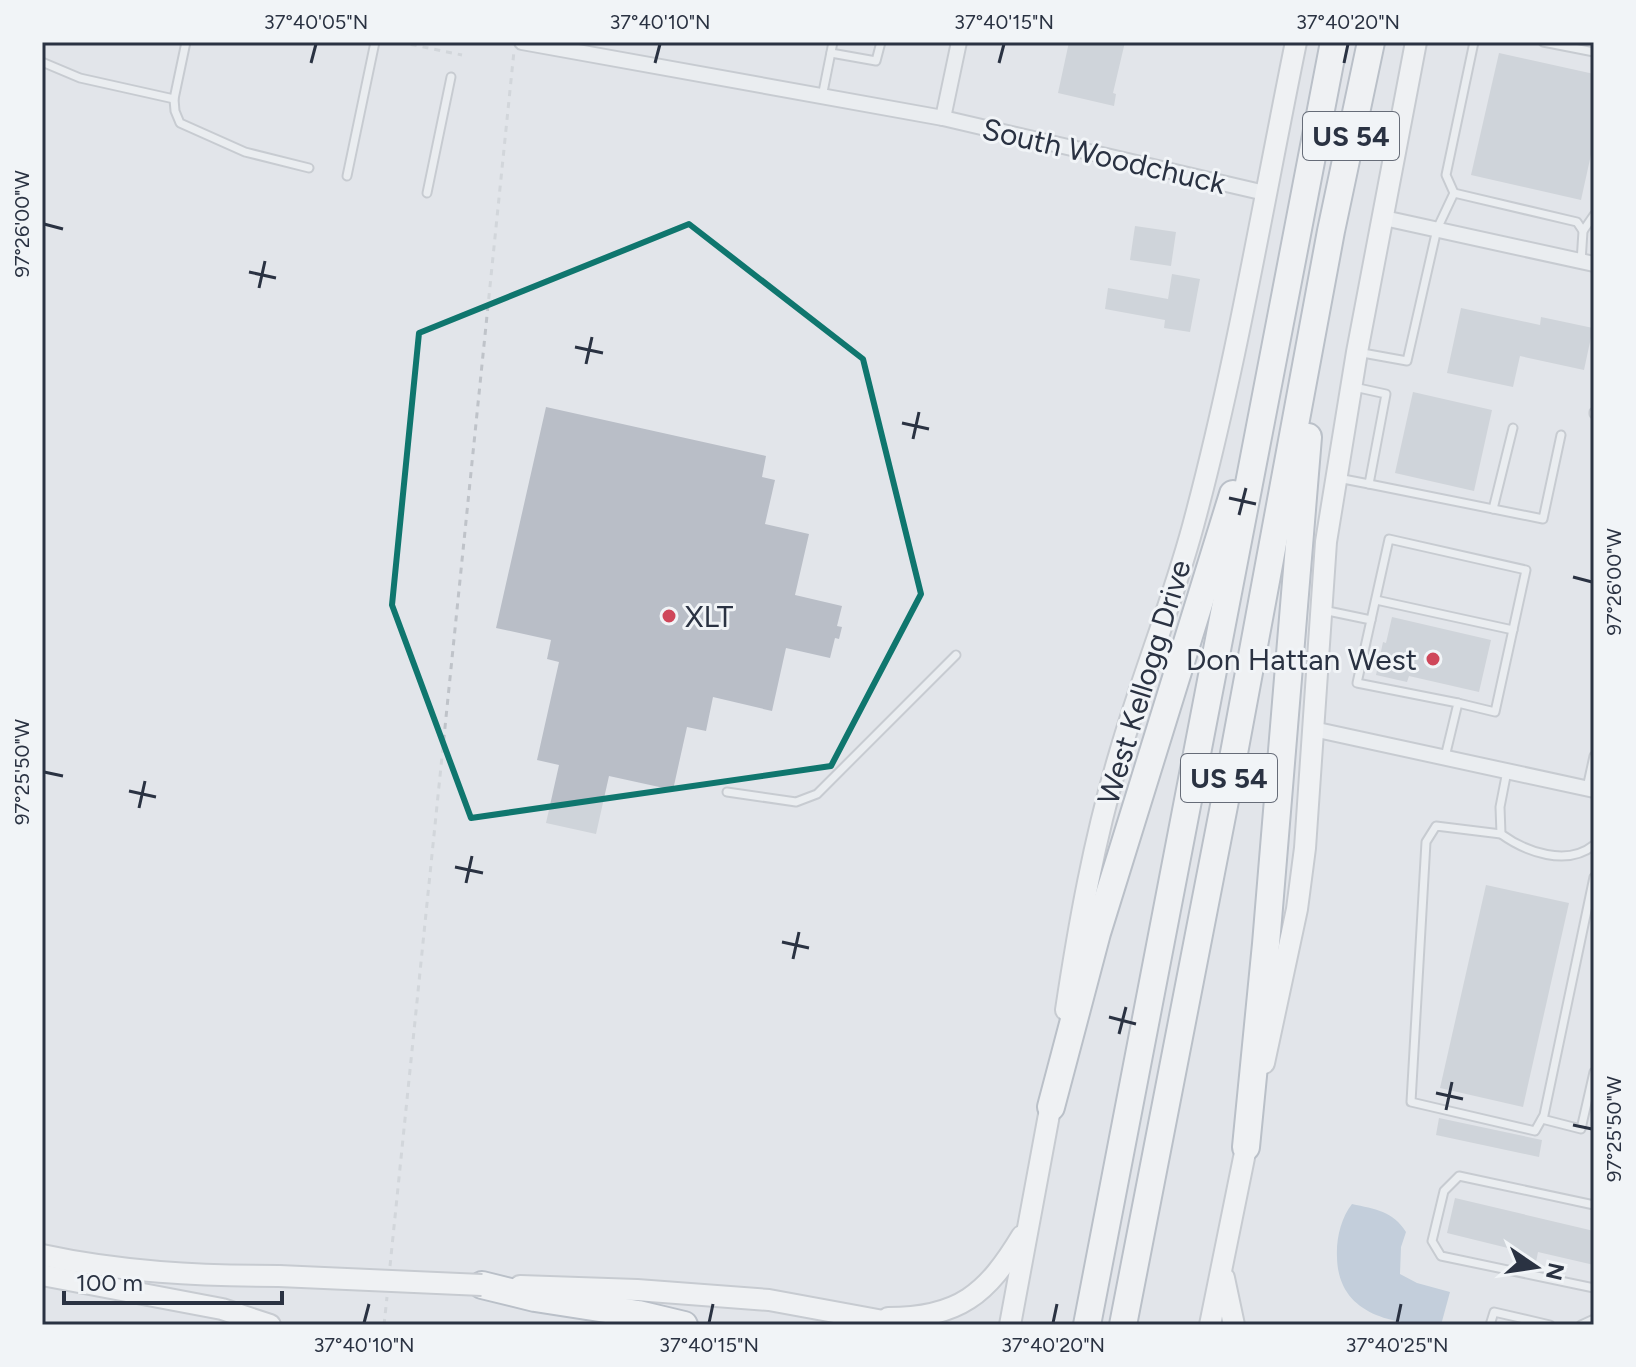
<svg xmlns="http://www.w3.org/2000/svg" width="1636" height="1367" font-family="Figtree,sans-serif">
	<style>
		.water { fill: #9db2ca }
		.building { fill: #b9bec7 }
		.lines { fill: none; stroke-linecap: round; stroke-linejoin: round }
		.lane-casing { stroke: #a7acb4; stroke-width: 11 }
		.street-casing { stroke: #a7acb4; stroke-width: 18 }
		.secondary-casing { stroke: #a7acb4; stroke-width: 24 }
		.highway-casing { stroke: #8992a1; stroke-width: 30 }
		.path { stroke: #bfc3c9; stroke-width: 3; stroke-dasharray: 6 6; stroke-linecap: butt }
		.lane { stroke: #f4f6f8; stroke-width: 7 }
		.street { stroke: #f4f6f8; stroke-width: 14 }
		.secondary { stroke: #fff; stroke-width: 20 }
		.highway { stroke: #fff; stroke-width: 26 }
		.secondary-bridge-casing { stroke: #a7acb4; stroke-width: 24; stroke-linecap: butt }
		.secondary-bridge { stroke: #fff; stroke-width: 20 }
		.marked { fill: none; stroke: #0f766e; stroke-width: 6; stroke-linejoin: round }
		.ticks { fill: none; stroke: #2a3242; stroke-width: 3 }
		.poi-dot { fill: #cf475a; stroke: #f1f4f7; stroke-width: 3 }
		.labels { text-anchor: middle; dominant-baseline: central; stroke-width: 6; stroke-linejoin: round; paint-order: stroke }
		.shield { fill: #f1f4f7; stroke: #666c78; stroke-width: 2 }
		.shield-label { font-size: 28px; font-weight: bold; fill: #2a3242 }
		.street-label { font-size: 30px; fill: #2a3242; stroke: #f1f4f7 }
		.poi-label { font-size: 30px; fill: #2a3242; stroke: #f1f4f7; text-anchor: start }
		.neatline { fill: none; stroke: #2a3242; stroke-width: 3 }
		.ticks-label { font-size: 20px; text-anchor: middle; fill: #2a3242 }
	</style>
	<rect width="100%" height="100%" fill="#e2e5ea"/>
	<path class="water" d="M1352,1204c23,5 41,7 54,28l-5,15 -1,27 17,9 33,9 -9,33c-48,0 -103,-10 -104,-68 -1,-18 4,-39 15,-53z"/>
	<g class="building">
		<path d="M1069,42h56l-12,51 3,1 -2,12 -56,-13z"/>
		<path d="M1499,53l95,21v67l-13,59 -110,-25z"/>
		<path d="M1135,226l41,6 -5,34 -41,-6z"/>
		<path d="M1172,274l28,5 -10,53 -26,-4 1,-8 -60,-11 3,-21 60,11z"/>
		<path d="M1461,308l79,17 1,-8 52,11 -9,42 -64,-14 -7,31 -66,-14z"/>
		<path d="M1413,392l79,18 -18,81 -79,-18z"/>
		<path d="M546,407l220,49 -4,21 13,3 -10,44 44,10 -14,61 47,11 -5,20 5,1 -3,12 -4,-1 -5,20 -44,-10 -14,63 -59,-14 -7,34 -19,-4 -14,63 -64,-14 -13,58 -50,-11 13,-58 -22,-5 22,-98 -12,-3 4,-19 -55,-12z"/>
		<path d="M1392,617l99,23 -12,52 -70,-16 -2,6 -31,-7 7,-33 3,1z"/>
		<path d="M1486,885l83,18 -46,204 -83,-19z"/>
		<path d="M1439,1118l103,22 -3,17 -103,-22z"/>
		<path d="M1455,1198l139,33v34l-56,-13 -2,10 -22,-5 2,-7 -69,-17z"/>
	</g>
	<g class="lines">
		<g class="lane-casing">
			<g id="lane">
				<path d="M1543,42l51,10"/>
				<path d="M831,53l45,8 5,-19"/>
				<path d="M42,62l38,16 94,21 12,-57"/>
				<path d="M822,97l11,-55"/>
				<path d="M174,99l1,12 5,12 65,29 64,16"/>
				<path d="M347,176l28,-134"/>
				<path d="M427,193l24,-116"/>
				<path d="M1454,193l-8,-18 28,-133"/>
				<path d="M1583,231l11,-16"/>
				<path d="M1357,352l50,9 30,-132 17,-36 123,29 6,9 -2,31"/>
				<path d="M1594,414v-2"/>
				<path d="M1338,478l31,6 17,-90 -32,-7"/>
				<path d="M1369,484l174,35 18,-84"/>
				<path d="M1493,509l20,-81"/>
				<path d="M1376,600l137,30"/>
				<path d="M1323,610l48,10 -14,63 101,20 -13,54"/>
				<path d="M1371,620l18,-81 137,31 -31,142 -37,-9"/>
				<path d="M1507,771l-7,36 1,27c25,18 66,33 93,11"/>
				<path d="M1587,788l7,-32"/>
				<path d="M727,792l69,10 21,-8 139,-139"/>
				<path d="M1501,834l-65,-8 -10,16 -15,260 124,29 9,-16 50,-238"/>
				<path d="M1542,1119l39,10 13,-57"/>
				<path d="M1594,1205l-135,-29 -15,15 -12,50 9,15 153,32"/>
				<path d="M1490,1325l4,-13 56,13"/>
				<path d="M1581,1325l13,-6"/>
			</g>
		</g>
		<g class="street-casing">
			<g id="street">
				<path d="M522,42l421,76 322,75"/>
				<path d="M943,118l16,-76"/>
				<path d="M1384,218l210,46"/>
				<path d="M1313,729l281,61"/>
			</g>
		</g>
		<g class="secondary-casing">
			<g id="secondary">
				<path d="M1066,1010c13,-86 28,-170 53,-254 22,-77 53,-152 74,-230 43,-159 70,-323 103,-484"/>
				<path d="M1264,1063l33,-154 8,-61 21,-306 31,-190 59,-310"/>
				<path d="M42,1255c78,17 157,21 237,21"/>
				<path d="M42,1275l180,34 48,16"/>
				<path d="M1224,1278l10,47"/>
				<path d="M520,1286l117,4 132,10 136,25"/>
				<path d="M888,1318c71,0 99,-24 134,-82"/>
				<path d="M1010,1325l43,-232"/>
				<path d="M1210,1325l39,-192"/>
			</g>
		</g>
		<g class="highway-casing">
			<g id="highway">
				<path d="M1051,1107l46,-174 136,-439"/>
				<path d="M1246,1147l20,-203 42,-507"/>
				<path d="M482,1285l53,13 103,16 46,11"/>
				<path d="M1087,1325l247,-1283"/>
				<path d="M1123,1325l106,-545 102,-549 40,-189"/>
			</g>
		</g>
		<g class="path">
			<path d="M399,42l63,13"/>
			<path d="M390,1266l124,-1215"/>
			<path d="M384,1325l3,-28"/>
		</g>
		<use href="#lane" class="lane"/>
		<use href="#street" class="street"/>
		<use href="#secondary" class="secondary"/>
		<use href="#highway" class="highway"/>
		<g class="secondary-bridge-casing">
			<path id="secondary-bridge" d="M279,1276l203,9"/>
		</g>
		<use href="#secondary-bridge" class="secondary-bridge"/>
	</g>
	<path d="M0 0H1636V1367H0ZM689,224l174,135 58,235 -90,172 -360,52 -79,-213 27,-272z" fill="#e2e5ea" fill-opacity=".55" fill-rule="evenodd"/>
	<path class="marked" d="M689,224l174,135 58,235 -90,172 -360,52 -79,-213 27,-272z"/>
	<path class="ticks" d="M311,63l5,-19M655,63l5,-19M999,63l5,-19M1344,63l4,-19M44,224l19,5M249,272l27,6M259,288l6,-27M575,347l28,6M586,364l6,-27M902,423l27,6M913,439l6,-27M1229,498l27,6M1239,515l7,-27M1573,577l19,5M44,772l19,4M129,791l27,6M139,808l6,-27M455,867l28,6M466,883l6,-27M782,942l27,6M793,959l6,-27M1109,1017l27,7M1119,1034l7,-27M1436,1093l27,6M1446,1110l6,-28M1573,1125l19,4M364,1323l5,-19M709,1323l4,-19M1053,1323l4,-19M1397,1323l4,-19"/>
	<g class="poi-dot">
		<circle cx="669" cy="616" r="8"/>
		<circle cx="1433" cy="659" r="8"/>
	</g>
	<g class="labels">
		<g class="shield">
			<rect x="1303" y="112" width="96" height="48" rx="6"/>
			<rect x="1181" y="754" width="96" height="48" rx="6"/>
		</g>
		<g class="shield-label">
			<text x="1351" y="136">US 54</text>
			<text x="1229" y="778">US 54</text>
		</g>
		<g class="street-label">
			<text transform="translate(1104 156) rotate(13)">South Woodchuck</text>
			<text transform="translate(1144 682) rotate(-73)">West Kellogg Drive</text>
		</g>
		<g class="poi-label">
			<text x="685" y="616">XLT</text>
			<text x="1417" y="659" text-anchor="end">Don Hattan West</text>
		</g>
	</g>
	<rect width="1636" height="1367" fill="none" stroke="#f1f4f7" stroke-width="88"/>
	<g transform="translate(1536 1267) rotate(103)" stroke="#f1f4f7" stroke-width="6" paint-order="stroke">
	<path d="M0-6L14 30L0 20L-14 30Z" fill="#2a3242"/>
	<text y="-12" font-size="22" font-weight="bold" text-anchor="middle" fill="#2a3242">N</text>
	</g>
	<path d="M64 1291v12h218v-12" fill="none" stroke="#2a3242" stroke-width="4"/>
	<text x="76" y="1291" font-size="24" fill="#2a3242" stroke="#f1f4f7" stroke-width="6" paint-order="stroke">100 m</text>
	<rect x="44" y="44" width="1548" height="1279" class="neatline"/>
	<g class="ticks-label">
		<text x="316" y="29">37°40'05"N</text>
		<text x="660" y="29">37°40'10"N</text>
		<text x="1004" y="29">37°40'15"N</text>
		<text x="1348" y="29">37°40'20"N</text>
		<text transform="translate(22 224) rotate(-90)" y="7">97°26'00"W</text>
		<text transform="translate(1614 582) rotate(-90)" y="7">97°26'00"W</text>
		<text transform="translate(22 772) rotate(-90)" y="7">97°25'50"W</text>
		<text transform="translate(1614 1129) rotate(-90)" y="7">97°25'50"W</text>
		<text x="364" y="1352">37°40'10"N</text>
		<text x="709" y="1352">37°40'15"N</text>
		<text x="1053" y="1352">37°40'20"N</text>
		<text x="1397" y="1352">37°40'25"N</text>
	</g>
</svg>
